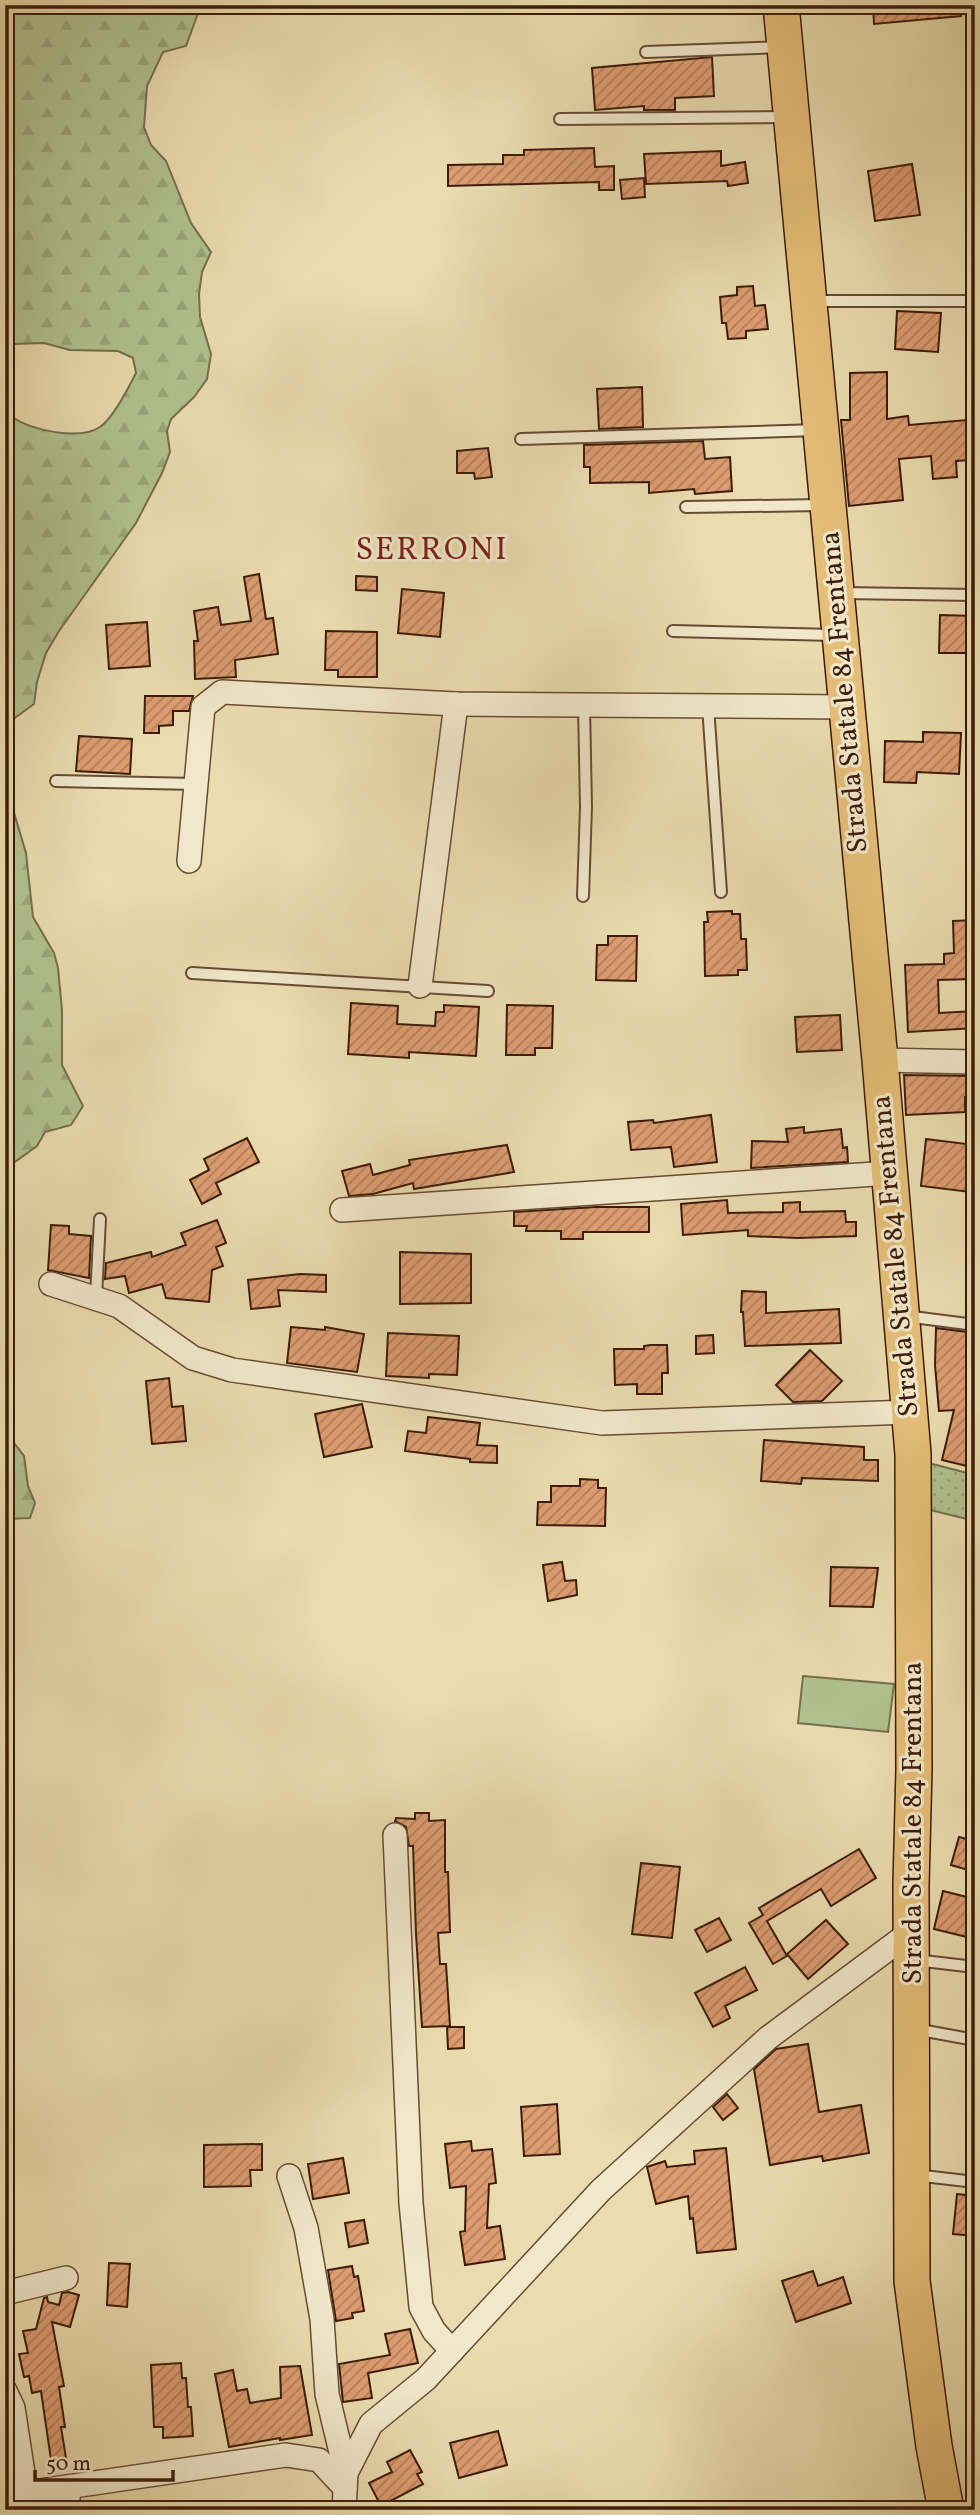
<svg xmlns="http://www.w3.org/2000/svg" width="980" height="2515" font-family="Vollkorn,serif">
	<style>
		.grass { fill: url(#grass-dots); stroke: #776e4d; stroke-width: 2 }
		.forest { fill: url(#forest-firs); stroke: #776e4d; stroke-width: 2 }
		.garden { fill: #b1c290; stroke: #776e4d; stroke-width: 2 }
		.building { fill: url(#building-hatch); stroke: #3d1b0a; stroke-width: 2 }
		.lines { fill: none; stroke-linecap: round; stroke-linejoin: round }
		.service-casing { stroke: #684b33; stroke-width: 14 }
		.minor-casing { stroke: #684b33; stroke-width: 26 }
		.primary-casing { stroke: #3d1b0a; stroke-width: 38 }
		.service { stroke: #f1e8cb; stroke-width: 10 }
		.minor { stroke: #f1e8cb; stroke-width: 23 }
		.primary { stroke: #e5be78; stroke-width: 35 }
		.labels { text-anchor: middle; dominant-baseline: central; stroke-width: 6; stroke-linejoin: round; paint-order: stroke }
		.street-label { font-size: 28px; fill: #3d1b0a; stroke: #f1e8cb }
		.quarter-label { font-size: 32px; letter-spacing: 2px; fill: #7a1f14; stroke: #f1e8cb }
	</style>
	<defs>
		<pattern id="grass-dots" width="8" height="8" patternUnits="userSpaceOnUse" patternTransform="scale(1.75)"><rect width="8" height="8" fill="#b1c290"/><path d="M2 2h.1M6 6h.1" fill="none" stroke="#99a67b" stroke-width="1.8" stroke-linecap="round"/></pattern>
		<pattern id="forest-firs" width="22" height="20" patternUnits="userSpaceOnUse" patternTransform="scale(1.75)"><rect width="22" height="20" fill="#b1c290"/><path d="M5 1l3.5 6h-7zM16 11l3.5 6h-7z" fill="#99a67b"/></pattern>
		<pattern id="building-hatch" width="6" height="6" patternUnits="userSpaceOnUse" patternTransform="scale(1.75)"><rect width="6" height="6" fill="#dd9d71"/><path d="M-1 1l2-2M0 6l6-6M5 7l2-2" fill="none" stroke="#b47f5b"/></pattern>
	</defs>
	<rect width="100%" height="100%" fill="#eadcaf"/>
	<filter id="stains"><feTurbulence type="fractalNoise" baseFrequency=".00286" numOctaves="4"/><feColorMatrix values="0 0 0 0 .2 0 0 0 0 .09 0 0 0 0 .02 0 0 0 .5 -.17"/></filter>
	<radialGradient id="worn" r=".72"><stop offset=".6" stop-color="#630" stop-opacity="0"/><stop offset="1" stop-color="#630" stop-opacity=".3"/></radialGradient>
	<path class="grass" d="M921,1461l54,14v46l-53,-13z"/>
	<g class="forest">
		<path d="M5,5h196l-15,41 -23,6 -16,34 -3,41 7,18 15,16 25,62 20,29 -9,20 -3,22 1,23 11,37 -4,25 -13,18 -23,22 -4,12 3,21 -8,21 -26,50 -77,108 -13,22 -9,29 -3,22 -29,21v-299l7,-9c19,13 67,24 88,10 13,-9 29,-40 36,-54l-3,-15 -15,-7 -48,-1 -26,-7 -30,1 -9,-2z"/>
		<path d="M5,782h6l1,24 14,47 7,64 21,36 4,15 4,42v55l21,41 -12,19 -26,7 -8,14 -32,23z"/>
		<path d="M5,1434l3,1 16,21 4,30 7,17 -5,15 -25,1z"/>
	</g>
	<path class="garden" d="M803,1676l91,8 -6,48 -90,-9z"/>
	<g class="building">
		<path d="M873,5h88v11l-87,8z"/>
		<path d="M712,57l2,39 -39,2v12h-31v-4l-49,4 -3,-42z"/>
		<path d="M594,148l1,19 19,-1v24h-15v-8l-151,4v-21l55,-1v-9h21v-5z"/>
		<path d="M721,151v15l24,-4 3,21 -20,3 -1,-5 -81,3 -2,-30z"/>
		<path d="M912,164l8,51 -45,6 -7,-50z"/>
		<path d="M644,178l1,19 -23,2 -2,-19z"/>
		<path d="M753,286l2,20 10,-1 3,24 -22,2v7l-18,1 -2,-16h-4l-2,-26 17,-2v-8z"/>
		<path d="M897,311l44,2 -3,39 -43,-3z"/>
		<path d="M887,372v47l21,-3 1,9 58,-5 2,40 -13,1 1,16 -24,2 -2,-23 -32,3 4,41 -54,6 -8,-86h9v-47z"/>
		<path d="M642,387l1,40 -44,2 -2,-40z"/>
		<path d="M703,441l2,18 25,-2 2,34 -37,3 -1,-5 -45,4v-11l-59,1v-16h-6v-22z"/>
		<path d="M488,448l4,29 -17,2 -1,-6h-17v-22z"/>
		<path d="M259,574l7,45 7,-1 5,36 -43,6 1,17 -41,2 -1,-38h4l-4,-30 24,-4 3,18 30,-4 -7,-44z"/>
		<path d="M356,576l21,1v14l-21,-1z"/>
		<path d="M402,589l42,4 -4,44 -42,-4z"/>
		<path d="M940,615l35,1v37h-36z"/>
		<path d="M147,622l3,44 -41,3 -3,-44z"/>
		<path d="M326,631l51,1v45h-39v-7h-13z"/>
		<path d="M145,696h48l-4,15h-16v14l-14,1v7h-15z"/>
		<path d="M923,732l38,1 -2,41 -42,-2 -1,11 -32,-1 1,-41 38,1z"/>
		<path d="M79,736l53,3 -2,35 -54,-3z"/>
		<path d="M732,911v3h8l1,25h5l1,31h-9v5l-33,1 -1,-54h4l-1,-10z"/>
		<path d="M975,920l-2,59 -35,1 1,33 36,-2v17l-67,4 -3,-67 39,-1v-10l10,-1 -1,-32z"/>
		<path d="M608,936h29l-1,45 -40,-1 1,-35h11z"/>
		<path d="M351,1003l47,3 -1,18 38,2 1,-14h8v-7l35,2 -3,49 -67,-4v6l-61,-4z"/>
		<path d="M507,1005l46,1 -1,42h-17v7h-29z"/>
		<path d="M840,1015l2,35 -45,2 -2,-35z"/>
		<path d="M904,1075l71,1v20l-10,1v15l-59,3z"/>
		<path d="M711,1115l6,47 -43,5 -3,-20 -40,3 -3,-28 25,-2 1,3z"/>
		<path d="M804,1127v6l37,-4 2,19 4,-1 1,15 -97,6 1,-27 36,1 -2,-13z"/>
		<path d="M247,1138l12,24 -43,21 5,11 -19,10 -12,-24 19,-10 -5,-11z"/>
		<path d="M926,1139l49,6 -5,47 -49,-6z"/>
		<path d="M507,1145l7,27 -100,17 -1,-6 -40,11 -24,2 -7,-25 28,-7 3,11 37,-10 -1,-5z"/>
		<path d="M727,1200l1,13 55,-1v-9l17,-1v10l45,-1 1,11h10v14l-58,2 -50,-2v-6l-65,5 -2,-31z"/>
		<path d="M596,1207h53v25h-66v7h-22v-8h-35l1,-5h-13v-14z"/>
		<path d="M217,1220l9,23 -10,4 7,19 -11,4 -3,32 -43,-4 -4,-14 -33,9 -4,-17 -20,3 1,-16 45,-11 1,5 34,-12 -5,-12z"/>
		<path d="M51,1225l18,1v8l22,2 -2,42 -41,-8z"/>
		<path d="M400,1252l71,2v49l-71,1z"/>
		<path d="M300,1274l26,1v17l-48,-2 2,16 -29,3 -3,-29z"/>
		<path d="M742,1291l24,1v21l73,-4 2,34 -96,3 -2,-34h-2z"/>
		<path d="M291,1327l34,3v-3l39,7 -7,38 -70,-9z"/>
		<path d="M936,1328l39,5 -1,33h-5l3,59 3,1v42l-33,-8 12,-50 -15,1 -4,-46z"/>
		<path d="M388,1333l71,3 -2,39 -28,-1v4l-43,-2z"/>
		<path d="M713,1335l1,18 -18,1v-18z"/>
		<path d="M650,1345h17l1,28h-6v21h-25v-10l-22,1 -1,-36h30v-3z"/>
		<path d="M810,1350l32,31 -20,20 -29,1 -17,-17z"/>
		<path d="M169,1378l3,29 11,-1 3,35 -34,3 -6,-63z"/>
		<path d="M362,1404l10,43 -48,10 -9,-43z"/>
		<path d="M428,1417l52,6 -3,22 20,1v17l-27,-1v-3l-65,-8 3,-20 18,2z"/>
		<path d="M764,1440l100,7v13h14v21l-76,-3 -1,6 -40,-3z"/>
		<path d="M580,1479l18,1v8h8l-1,38 -68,-1 1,-23h13v-16h29z"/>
		<path d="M562,1562l3,19 11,-1 1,15 -29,6 -5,-36z"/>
		<path d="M831,1567l47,1 -5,39 -43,-1z"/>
		<path d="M415,1813h14v8l16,-1v52h3l2,60 -12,1 2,31h6l4,62 -28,1 -6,-93 -3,-88h-4l-3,-19 -11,-6 1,-3 19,1z"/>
		<path d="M959,1837l16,4v31l-24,-7z"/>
		<path d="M859,1849l17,29 -45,28 -10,-17 -54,32 20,35 -14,8 -24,-41 14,-8 -4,-7z"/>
		<path d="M641,1863l39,4 -8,71 -40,-4z"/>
		<path d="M943,1891l32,8v40l-41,-10z"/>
		<path d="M719,1918l12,22 -24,12 -12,-22z"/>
		<path d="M826,1920l22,24 -40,35 -21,-25z"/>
		<path d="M745,1967l12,23 -32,16 5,12 -17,9 -18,-34z"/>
		<path d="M447,2027h17v21l-16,1z"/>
		<path d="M808,2044l11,68 42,-7 8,48 -46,8 -1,-5 -52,9 -16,-96 22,-20z"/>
		<path d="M727,2094l11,14 -15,12 -10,-13z"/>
		<path d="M557,2104l3,50 -36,2 -3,-49z"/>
		<path d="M471,2141l1,10 20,-2 4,34 -7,1 -2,44 13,-2 5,33 -40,6 -5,-33 5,-1 1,-45 -16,2 -5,-44z"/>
		<path d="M262,2144v26h-12l1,16 -47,1v-42z"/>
		<path d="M726,2148l10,101 -39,4 -4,-35 -3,1 -2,-23 -32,8 -9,-37 18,-6 2,6 28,-3 -1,-13z"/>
		<path d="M343,2158l6,35 -36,6 -5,-35z"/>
		<path d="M957,2194l18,2v40l-22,-2z"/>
		<path d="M364,2220l4,23 -19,4 -4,-24z"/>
		<path d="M109,2263l21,1 -3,43 -20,-2z"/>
		<path d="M352,2266l2,11 4,-1 6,35 -12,2 1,5 -17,3 -8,-51z"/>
		<path d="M813,2271l5,15 25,-9 8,26 -55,19 -14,-41z"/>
		<path d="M68,2292l11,3 -9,32 -18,-5 12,64 -5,1 6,40h-4l5,31 -15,2 -10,-69 -9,2 -3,-17 -5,1 -5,-23 9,-1 -5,-22 13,-2 8,-31 3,-1 1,5 11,3 3,-12z"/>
		<path d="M410,2329l8,34 -50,10 4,25 -29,4 -4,-38 51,-9 -5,-21z"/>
		<path d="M181,2363l1,15h4l2,29h3l2,29 -30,2v-11h-9l-3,-62z"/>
		<path d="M300,2366l12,69 -32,5v-2l-51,9 -14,-73 18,-4 4,21 10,-2 3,14 31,-5 -1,-31z"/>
		<path d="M498,2431l9,34 -48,13 -9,-35z"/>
		<path d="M410,2450l12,22 -5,2 6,10 -42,22 -12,-23 23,-11 -5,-10z"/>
	</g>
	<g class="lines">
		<g class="service-casing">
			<g id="service">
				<path d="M646,52l136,-5"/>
				<path d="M560,119l225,-2"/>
				<path d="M815,301h160"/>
				<path d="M521,439l297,-9"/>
				<path d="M686,507l136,-2"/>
				<path d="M842,593l133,2"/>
				<path d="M673,631l161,4"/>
				<path d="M708,706l13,186"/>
				<path d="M56,781l140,3"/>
				<path d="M583,896l3,-89 -2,-102"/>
				<path d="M192,973l296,18"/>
				<path d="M96,1297l4,-78"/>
				<path d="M905,1316l70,9"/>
				<path d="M915,1960l60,7"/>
				<path d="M915,2029l60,11"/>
				<path d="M915,2175l60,7"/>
			</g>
		</g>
		<g class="minor-casing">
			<g id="minor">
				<path d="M189,861l14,-154 19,-15 234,12 391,3"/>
				<path d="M420,986l36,-282"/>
				<path d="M880,1060l95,2"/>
				<path d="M342,1210l548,-37"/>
				<path d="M51,1284l68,22 74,52 39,12 370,53 308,-11"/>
				<path d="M395,1835l16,368 10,104 13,24 18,20"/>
				<path d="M289,2176l17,52 16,91 5,75 19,79"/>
				<path d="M5,2293l61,-15"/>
				<path d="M5,2391l8,17 13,85"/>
				<path d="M5,2496l281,-41 33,5 26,28"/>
				<path d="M67,2510l2,-23"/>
				<path d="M344,2510l2,-37 25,-49 55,-45 175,-189 167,-152 144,-107"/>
			</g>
		</g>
		<g class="primary-casing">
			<path id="primary" d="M781,5l99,1055 33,394 1,315 -3,116 1,396 22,165 12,64"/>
		</g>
		<use href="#service" class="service"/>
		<use href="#minor" class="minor"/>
		<use href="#primary" class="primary"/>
	</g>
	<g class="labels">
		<g class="street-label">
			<text transform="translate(845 692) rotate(-95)">Strada Statale 84 Frentana</text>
			<text transform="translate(896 1256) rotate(-95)">Strada Statale 84 Frentana</text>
			<text transform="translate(913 1823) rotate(-90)">Strada Statale 84 Frentana</text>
		</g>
		<g class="quarter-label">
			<text x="432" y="551">SERRONI</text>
		</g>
	</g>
	<rect width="980" height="2515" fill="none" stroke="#eadcaf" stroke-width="28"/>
	<rect x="7" y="7" width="966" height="2501" fill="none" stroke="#3d1b0a" stroke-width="3.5"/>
	<rect x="14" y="14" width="952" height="2487" fill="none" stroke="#3d1b0a" stroke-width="2"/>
	<path d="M35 2470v10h138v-10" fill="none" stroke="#3d1b0a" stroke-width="3.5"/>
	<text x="46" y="2470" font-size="21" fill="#3d1b0a" stroke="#f1e8cb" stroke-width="5" paint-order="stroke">50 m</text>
	<rect width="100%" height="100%" filter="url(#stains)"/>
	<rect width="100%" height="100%" fill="url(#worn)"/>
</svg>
